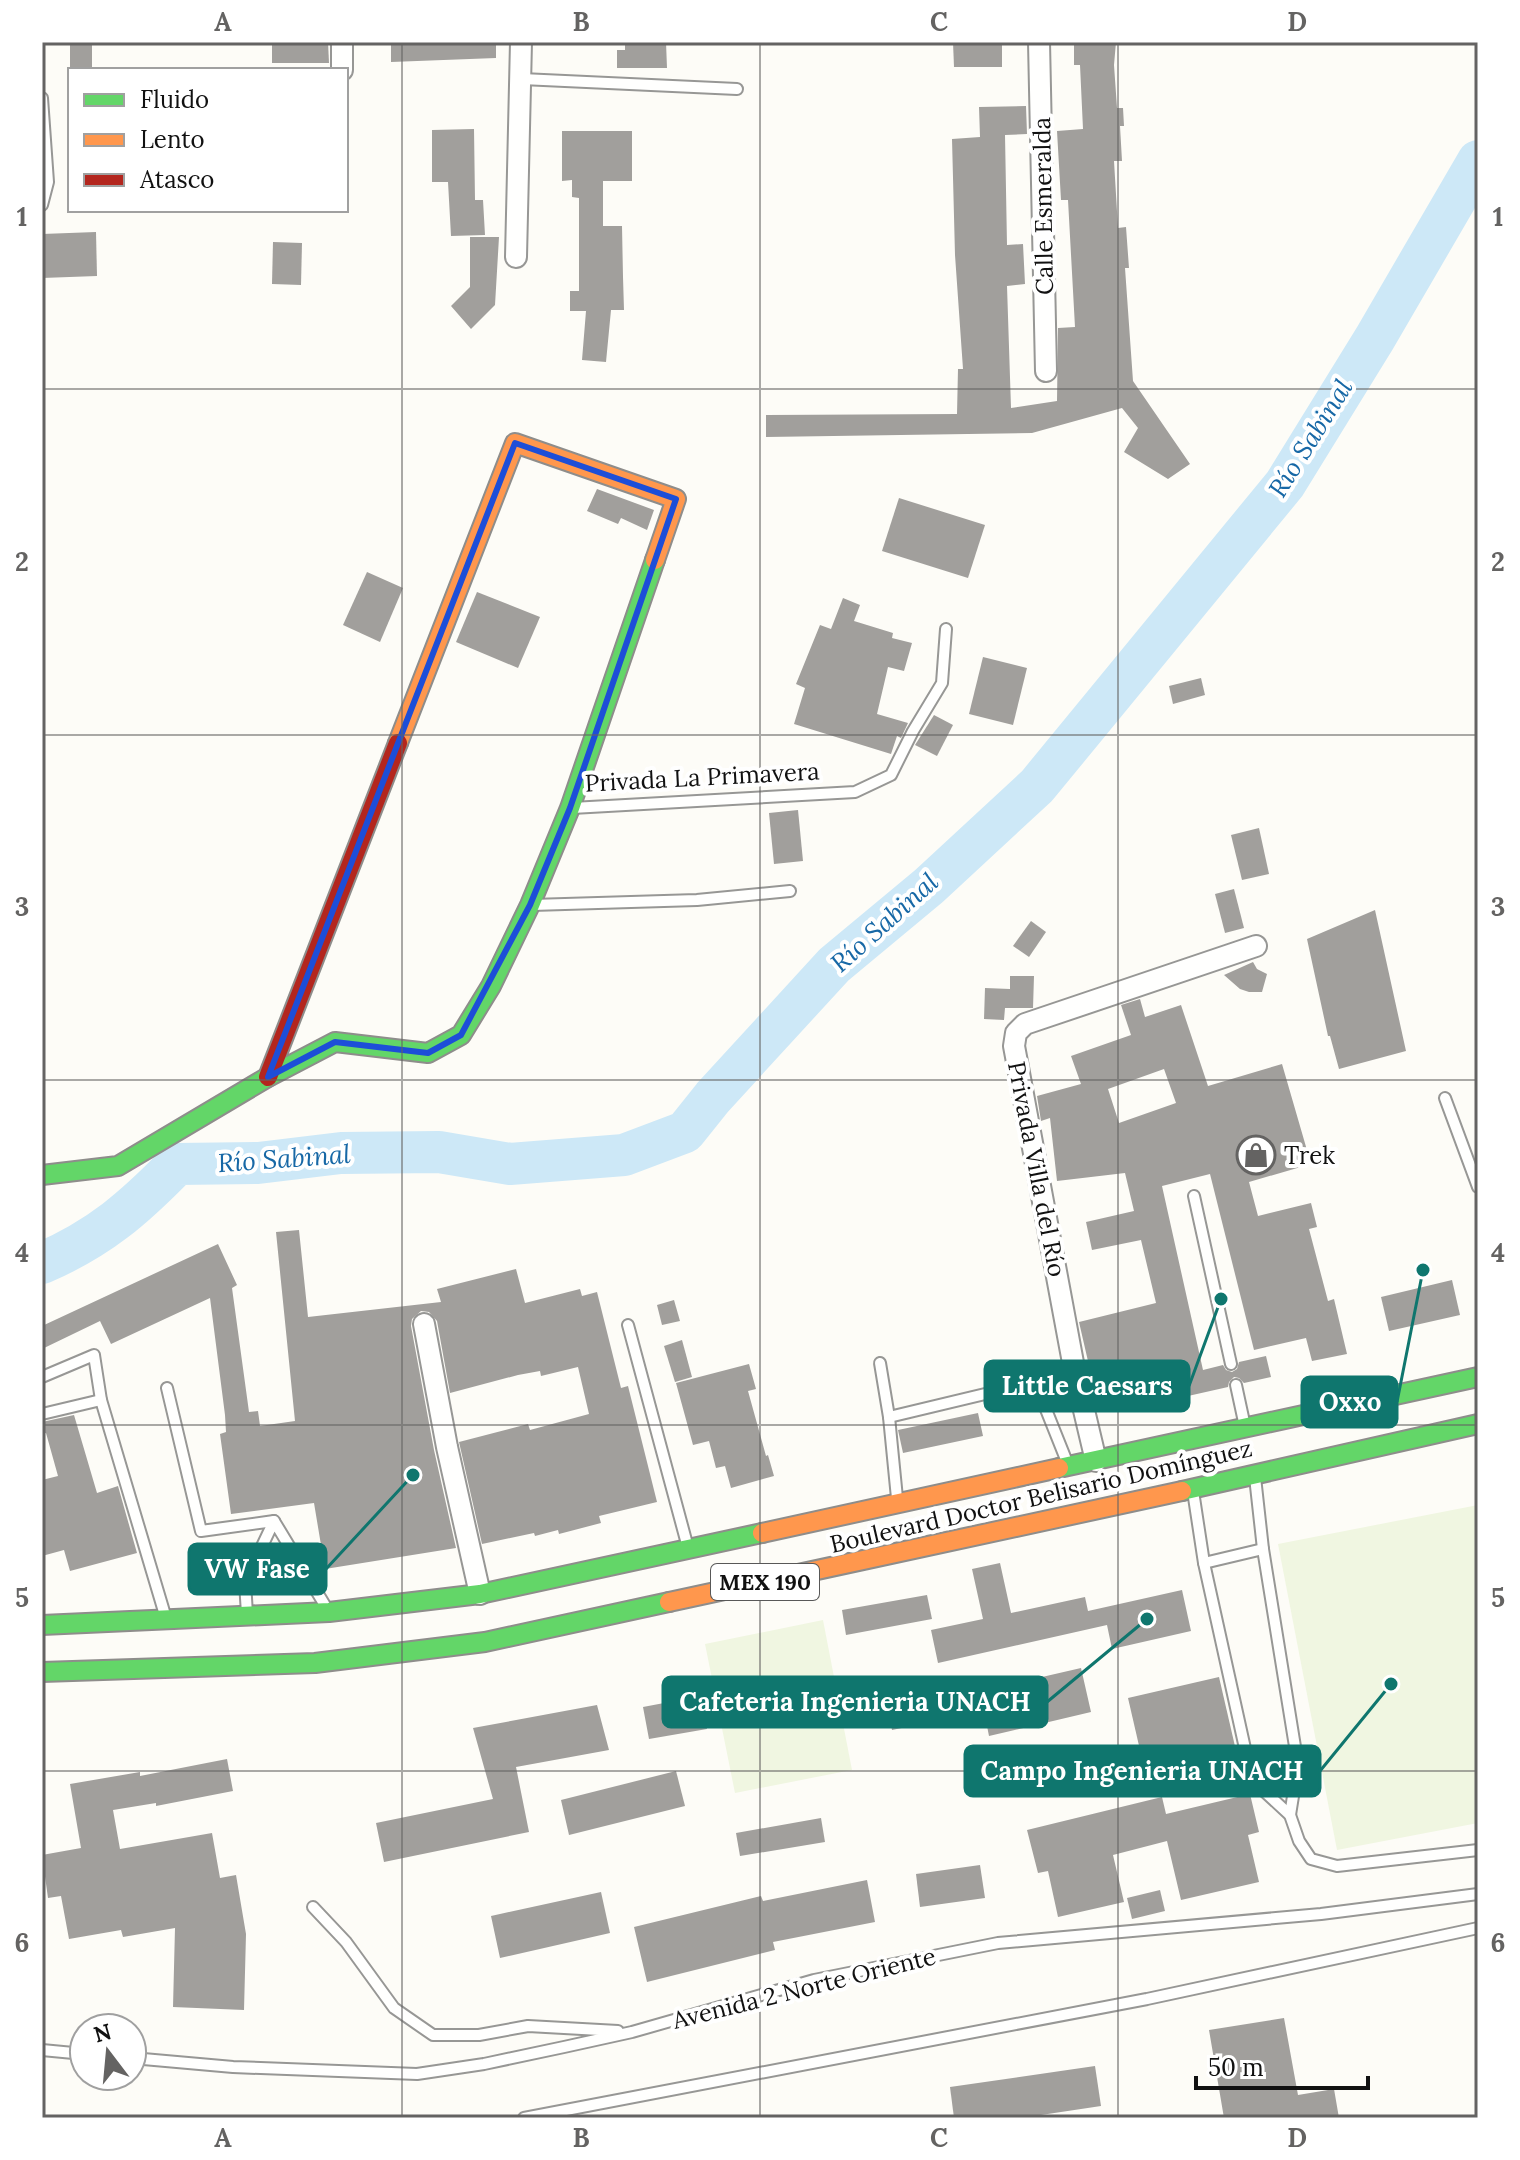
<svg xmlns="http://www.w3.org/2000/svg" width="1520" height="2160" font-family="Lora,serif">
	<style>
		.pitch { fill: #f0f6e1 }
		.lines { fill: none; stroke-linecap: round; stroke-linejoin: round }
		.river { stroke: #cde8f7; stroke-width: 42 }
		.building { fill: #a19f9c; fill-rule: evenodd }
		.lane-casing { stroke: #979795; stroke-width: 14 }
		.street-casing { stroke: #979795; stroke-width: 24 }
		.fast-casing { stroke: #8e8d8b; stroke-width: 22 }
		.slow-casing { stroke: #8e8d8b; stroke-width: 22 }
		.jam-casing { stroke: #8e8d8b; stroke-width: 22 }
		.lane { stroke: #fffffe; stroke-width: 10 }
		.street { stroke: #fffffe; stroke-width: 20 }
		.fast { stroke: #63d668; stroke-width: 18 }
		.slow { stroke: #ff974d; stroke-width: 18 }
		.jam { stroke: #b3261e; stroke-width: 18 }
		.marked { fill: none; stroke: #1d4ed8; stroke-width: 6; stroke-linejoin: round }
		.grid { fill: none; stroke: #646362; stroke-width: 2; stroke-opacity: 0.55 }
		.labels { text-anchor: middle; dominant-baseline: central; stroke-width: 8; stroke-linejoin: round; paint-order: stroke }
		.shield { fill: #fff; stroke: #585858; stroke-width: 2 }
		.shield-label { font-size: 22px; font-weight: bold; fill: #111 }
		.street-label { font-size: 24px; fill: #111; stroke: #fff }
		.poi-label { font-size: 24px; fill: #111; stroke: #fff; text-anchor: start }
		.water-label { font-size: 26px; font-style: italic; fill: #1768a6; stroke: #fff }
		.leader { fill: none; stroke: #0f766e; stroke-width: 3 }
		.callout-dot { fill: #0f766e; stroke: #fff; stroke-width: 3 }
		.callout { fill: #0f766e; stroke: #0f766e; stroke-width: 3 }
		.callout-label { font-size: 26px; text-anchor: middle; font-weight: bold; fill: #fff }
		.neatline { fill: none; stroke: #646362; stroke-width: 3 }
		.grid-label { font-size: 26px; text-anchor: middle; font-weight: bold; fill: #646362 }
	</style>
	<rect width="100%" height="100%" fill="#fdfcf7"/>
	<g class="pitch">
		<path d="M1478,1505v318l-141,27 -59,-306z"/>
		<path d="M823,1620l29,150 -117,23 -30,-149z"/>
	</g>
	<g class="lines">
		<path class="river" d="M42,1263c58,-25 92,-55 135,-99l81,-1 83,-10 98,-1 71,12 114,-9 61,-23 28,-35 121,-132 95,-79 108,-100 248,-302 90,-146 103,-177"/>
	</g>
	<g class="building">
		<rect x="70" y="42" width="22" height="28"/>
		<path d="M272,42h56l1,21h-57z"/>
		<path d="M391,42h105v16l-105,4z"/>
		<path d="M625,42h41l1,26h-50v-18h8z"/>
		<path d="M953,42h49v25h-48z"/>
		<path d="M1074,42h42l-2,23 3,43h6l1,18h-4l2,35h-8l4,67 8,-1 3,41h-4l8,113 57,83 -22,15 -44,-27 14,-24 -16,-20 -90,25 -266,4v-22l191,-1 1,-45h5l-8,-114 -3,-116 28,-2 -1,-30 47,-1 1,28 -22,1 2,110 16,-1 2,40 -18,2 4,122 46,-7 1,-73 17,-1 -7,-127h-7l-4,-69 26,-2 -3,-64h-6z"/>
		<path d="M474,129l1,71h8l2,35 -34,1 -3,-54h-16v-52z"/>
		<path d="M562,131h70v50h-29v45h19l1,51 1,33h-13l-5,52 -24,-2 4,-49h-16v-20h9v-93l-7,-1v-17l-10,1z"/>
		<path d="M96,232l1,44 -55,2v-44z"/>
		<path d="M470,237h29l-4,68 -24,24 -20,-23 19,-19z"/>
		<path d="M273,242l29,1 -1,42 -29,-1z"/>
		<path d="M597,489l57,21 -7,20 -26,-12 -3,6 -31,-13z"/>
		<path d="M899,498l86,27 -17,53 -86,-27z"/>
		<path d="M367,572l36,16 -23,54 -37,-17z"/>
		<path d="M477,592l63,25 -22,51 -62,-26z"/>
		<path d="M843,598l17,7 -6,16 39,12 -1,5 20,5 -8,28 -16,-4 -11,47 31,9 -7,15 -4,-2 -6,18 -97,-30 11,-36 -9,-4 24,-59 11,4z"/>
		<path d="M983,657l44,11 -14,57 -44,-11z"/>
		<path d="M1201,678l4,17 -32,9 -4,-18z"/>
		<path d="M934,715l19,10 -16,31 -22,-11z"/>
		<path d="M798,810l5,51 -29,3 -5,-51z"/>
		<path d="M1259,828l10,46 -27,6 -11,-45z"/>
		<path d="M1234,889l10,39 -19,5 -10,-39z"/>
		<path d="M1375,910l31,141 -67,18 -9,-33h-2l-21,-97z"/>
		<path d="M1031,921l15,11 -17,25 -16,-11z"/>
		<path d="M1253,962l4,7 10,5 -5,18h-13l-9,-3 -16,-14z"/>
		<path d="M1010,976h24l-1,32h-28l-1,12 -20,-1 1,-31 25,1z"/>
		<path d="M1140,999l5,18 36,-12 27,81 74,-22 29,100 -62,18 9,34 53,-13 6,24 -8,2 19,72 6,-2 13,55 -35,7 -6,-23 -52,12 -44,-176 -48,12 41,184 20,-5 3,5 6,2 5,-3 2,-7 27,-6 5,21 -27,6 -5,-5 -5,-1 -5,5 -1,5 -71,16 -7,-33 -57,13 -14,-61 77,-19 -15,-63 -49,10 -6,-28 48,-11 -9,-38 -68,8 -7,-63 -9,3 -4,-25 44,-12 -10,-28 60,-21 -10,-30zM1164,1069l12,34 -57,20 -11,-34z"/>
		<path d="M299,1230l9,87 133,-15 -4,-13 79,-20 9,34 55,-14 2,7 15,-4 24,96 7,-2 29,116 -58,14 2,7 -42,11 -1,-4 -23,6 -1,-3 -52,11 -23,-102 69,-18 2,6 59,-16 -11,-47 -37,9 -1,-5 -22,4 -68,18 -13,-72 -8,-9 -8,-1 -9,8 -1,7 23,124 22,98 -131,21 -11,-66 -83,11 -11,-80 6,-2 -1,-17 -15,-117 -99,46 -11,-23 -58,28v-23l176,-82 19,41 -5,3 17,124 9,-1 2,15 35,-5 -19,-189z"/>
		<path d="M1452,1280l8,35 -71,16 -8,-34z"/>
		<path d="M674,1300l6,21 -18,4 -5,-20z"/>
		<path d="M682,1340l10,37 -17,5 -11,-36z"/>
		<path d="M749,1364l7,25 -8,2 18,65 2,-1 6,21 -43,12 -6,-22 -9,2 -7,-27 -16,4 -17,-62z"/>
		<path d="M978,1413l5,23 -80,17 -5,-23z"/>
		<path d="M74,1415l23,78 21,-7 19,67 -67,18 -6,-21 -22,6v-76l16,-4 -12,-43 -4,1v-12z"/>
		<path d="M1000,1563l11,50 74,-16 3,14 94,-21 9,41 -79,18 -5,-24 -169,38 -7,-33 52,-11 -11,-50z"/>
		<path d="M927,1595l5,24 -86,16 -4,-25z"/>
		<path d="M1081,1668l10,44 -102,24 -5,-25 -92,19 -5,-25 64,-13 1,6z"/>
		<path d="M1219,1677l18,78 -91,21 -18,-78z"/>
		<path d="M701,1696l6,33 -58,10 -6,-32z"/>
		<path d="M597,1705l12,45 -93,17 13,65 -145,30 -8,-39 117,-24 -20,-71z"/>
		<path d="M227,1759l6,32 -77,15v-3l-43,7 7,39 92,-16 8,45 16,-3 10,59 -2,76 -71,-3 2,-79 -52,9 -2,-7 -52,9 -8,-43 -13,2 -6,-43 39,-7 -11,-64 70,-12v4z"/>
		<path d="M676,1771l9,35 -116,29 -8,-35z"/>
		<path d="M1250,1794l9,38 -11,3 11,47 -78,18 -14,-59 -54,14 11,47 -66,15 -10,-46 -10,2 -11,-43 135,-33 4,17z"/>
		<path d="M821,1818l4,24 -85,14 -4,-23z"/>
		<path d="M980,1865l5,33 -65,9 -4,-33z"/>
		<path d="M867,1880l8,42 -102,20 2,8 -128,32 -13,-55 127,-31 2,5z"/>
		<path d="M1160,1890l5,21 -33,8 -5,-21z"/>
		<path d="M601,1892l9,41 -110,25 -9,-42z"/>
		<path d="M1284,2018l14,77 36,-6 5,29h-115l-15,-88z"/>
		<path d="M1095,2066l6,40 -80,12h-67l-4,-31z"/>
	</g>
	<g class="lines">
		<g class="lane-casing">
			<g id="lane">
				<path d="M522,79l215,10"/>
				<path d="M42,98l6,84 -6,23"/>
				<path d="M572,808l283,-16 36,-17 22,-44 29,-48 4,-54"/>
				<path d="M532,905l165,-5 93,-9"/>
				<path d="M1445,1098l33,89"/>
				<path d="M1194,1196l37,168"/>
				<path d="M628,1325l59,219"/>
				<path d="M880,1363l9,54 8,81"/>
				<path d="M42,1377l52,-22 7,45 64,215"/>
				<path d="M1236,1385l8,37"/>
				<path d="M167,1388l34,143 73,-10"/>
				<path d="M42,1414l59,-14"/>
				<path d="M889,1417l146,-35 32,80"/>
				<path d="M1255,1477l8,72 35,216 -8,50"/>
				<path d="M1193,1491l11,72 48,217 38,35 9,26 12,18 26,7 141,-16"/>
				<path d="M1204,1563l59,-14"/>
				<path d="M247,1614l-2,-32 29,-61 52,86"/>
				<path d="M313,1907l33,35 48,66 39,27h46l49,-9 90,5"/>
				<path d="M42,2050l42,4"/>
				<path d="M132,2058l101,9 184,7 67,-10 80,-17 68,-15 182,-52 184,-37 323,-29 157,-20"/>
				<path d="M524,2118l623,-119 331,-71"/>
			</g>
		</g>
		<g class="street-casing">
			<g id="street">
				<path d="M1039,42l7,329"/>
				<path d="M342,70v-28"/>
				<path d="M516,257l5,-215"/>
				<path d="M424,1324l23,123 33,147"/>
				<path d="M1096,1461l-22,-93 -60,-322 2,-13 9,-9 231,-78"/>
			</g>
		</g>
		<g class="fast-casing">
			<g id="fast">
				<path d="M42,1175l76,-9 150,-89 67,-35 93,11 33,-18 30,-49 39,-81 40,-97 85,-248"/>
				<path d="M1059,1468l419,-91"/>
				<path d="M1182,1491l296,-67"/>
				<path d="M42,1625l287,-13 151,-18 282,-61"/>
				<path d="M42,1672l273,-9 170,-21 184,-40"/>
			</g>
		</g>
		<g class="slow-casing">
			<g id="slow">
				<path d="M398,743l117,-300 161,56 -21,61"/>
				<path d="M762,1533l297,-65"/>
				<path d="M669,1602l513,-111"/>
			</g>
		</g>
		<g class="jam-casing">
			<path id="jam" d="M268,1077l130,-334"/>
		</g>
		<use href="#lane" class="lane"/>
		<use href="#street" class="street"/>
		<use href="#fast" class="fast"/>
		<use href="#slow" class="slow"/>
		<use href="#jam" class="jam"/>
	</g>
	<path class="marked" d="M515,443l161,56 -106,309 -40,97 -69,130 -33,18 -93,-11 -67,35z"/>
	<path class="grid" d="M402,42v2076M760,42v2076M1118,42v2076M42,389h1436M42,735h1436M42,1080h1436M42,1425h1436M42,1771h1436"/>
	<defs>
		<g id="shop-ring" transform="scale(2)"><circle r="9.5" fill="#fff" stroke="#646362" stroke-width="1.5"/><path d="M-5-2.5h2.3a2.7 3.5 0 0 1 5.4 0H5L5.5 6h-11ZM-1.5-2.5h3a1.5 2.3 0 0 0-3 0Z" fill="#646362"/></g>
	</defs>
	<g fill-rule="evenodd">
		<use href="#shop-ring" x="1256" y="1155"/>
	</g>
	<g class="labels">
		<rect class="shield" x="711" y="1564" width="108" height="36" rx="6"/>
		<g class="shield-label">
			<text x="765" y="1582">MEX 190</text>
		</g>
		<g class="street-label">
			<text transform="translate(1043 206) rotate(-91)">Calle Esmeralda</text>
			<text transform="translate(702 777) rotate(-3)">Privada La Primavera</text>
			<text transform="translate(1037 1169) rotate(79)">Privada Villa del Río</text>
			<text transform="translate(1041 1496) rotate(-13)">Boulevard Doctor Belisario Domínguez</text>
			<text transform="translate(804 1988) rotate(-14)">Avenida 2 Norte Oriente</text>
		</g>
		<g class="poi-label">
			<text x="1284" y="1155">Trek</text>
		</g>
		<g class="water-label">
			<text transform="translate(1310 438) rotate(-58)">Río Sabinal</text>
			<text transform="translate(884 922) rotate(-42)">Río Sabinal</text>
			<text transform="translate(284 1158) rotate(-4)">Río Sabinal</text>
		</g>
	</g>
	<path class="leader" d="M1221 1299L1189 1386M1423 1270L1397 1402M413 1475L326 1569M1147 1619L1047 1702M1391 1684L1320 1771"/>
	<g class="callout-dot">
		<circle cx="1221" cy="1299" r="8"/>
		<circle cx="1423" cy="1270" r="8"/>
		<circle cx="413" cy="1475" r="8"/>
		<circle cx="1147" cy="1619" r="8"/>
		<circle cx="1391" cy="1684" r="8"/>
	</g>
	<g class="callout">
		<rect x="985" y="1361" width="204" height="50" rx="8"/>
		<rect x="1302" y="1377" width="95" height="50" rx="8"/>
		<rect x="189" y="1544" width="137" height="50" rx="8"/>
		<rect x="663" y="1677" width="384" height="50" rx="8"/>
		<rect x="965" y="1746" width="355" height="50" rx="8"/>
	</g>
	<g class="callout-label">
		<text x="1087" y="1395">Little Caesars</text>
		<text x="1350" y="1411">Oxxo</text>
		<text x="257" y="1578">VW Fase</text>
		<text x="855" y="1711">Cafeteria Ingenieria UNACH</text>
		<text x="1142" y="1780">Campo Ingenieria UNACH</text>
	</g>
	<rect width="1520" height="2160" fill="none" stroke="#ffffff" stroke-width="88"/>
	<rect x="68" y="68" width="280" height="144" fill="#ffffff" stroke="#a0a0a0" stroke-width="2"/>
	<rect x="84" y="94" width="40" height="12" fill="#63d668" stroke="#a0a0a0" stroke-width="2"/>
	<text x="140" y="108" font-size="24" fill="#111111">Fluido</text>
	<rect x="84" y="134" width="40" height="12" fill="#ff974d" stroke="#a0a0a0" stroke-width="2"/>
	<text x="140" y="148" font-size="24" fill="#111111">Lento</text>
	<rect x="84" y="174" width="40" height="12" fill="#b3261e" stroke="#a0a0a0" stroke-width="2"/>
	<text x="140" y="188" font-size="24" fill="#111111">Atasco</text>
	<g transform="translate(108 2052) rotate(344)"><circle r="38" fill="#ffffff" stroke="#a0a0a0" stroke-width="2"/>
	<path d="M0-6L14 30L0 20L-14 30Z" fill="#646362"/>
	<text y="-12" font-size="22" font-weight="bold" text-anchor="middle" fill="#111111">N</text>
	</g>
	<path d="M1196 2076v12h172v-12" fill="none" stroke="#111111" stroke-width="4"/>
	<text x="1208" y="2076" font-size="24" fill="#111111" stroke="#ffffff" stroke-width="6" paint-order="stroke">50 m</text>
	<rect x="44" y="44" width="1432" height="2072" class="neatline"/>
	<g class="grid-label">
		<text x="223" y="31">A</text>
		<text x="581" y="31">B</text>
		<text x="939" y="31">C</text>
		<text x="1297" y="31">D</text>
		<text x="22" y="226">1</text>
		<text x="1498" y="226">1</text>
		<text x="22" y="571">2</text>
		<text x="1498" y="571">2</text>
		<text x="22" y="916">3</text>
		<text x="1498" y="916">3</text>
		<text x="22" y="1262">4</text>
		<text x="1498" y="1262">4</text>
		<text x="22" y="1607">5</text>
		<text x="1498" y="1607">5</text>
		<text x="22" y="1952">6</text>
		<text x="1498" y="1952">6</text>
		<text x="223" y="2147">A</text>
		<text x="581" y="2147">B</text>
		<text x="939" y="2147">C</text>
		<text x="1297" y="2147">D</text>
	</g>
</svg>
